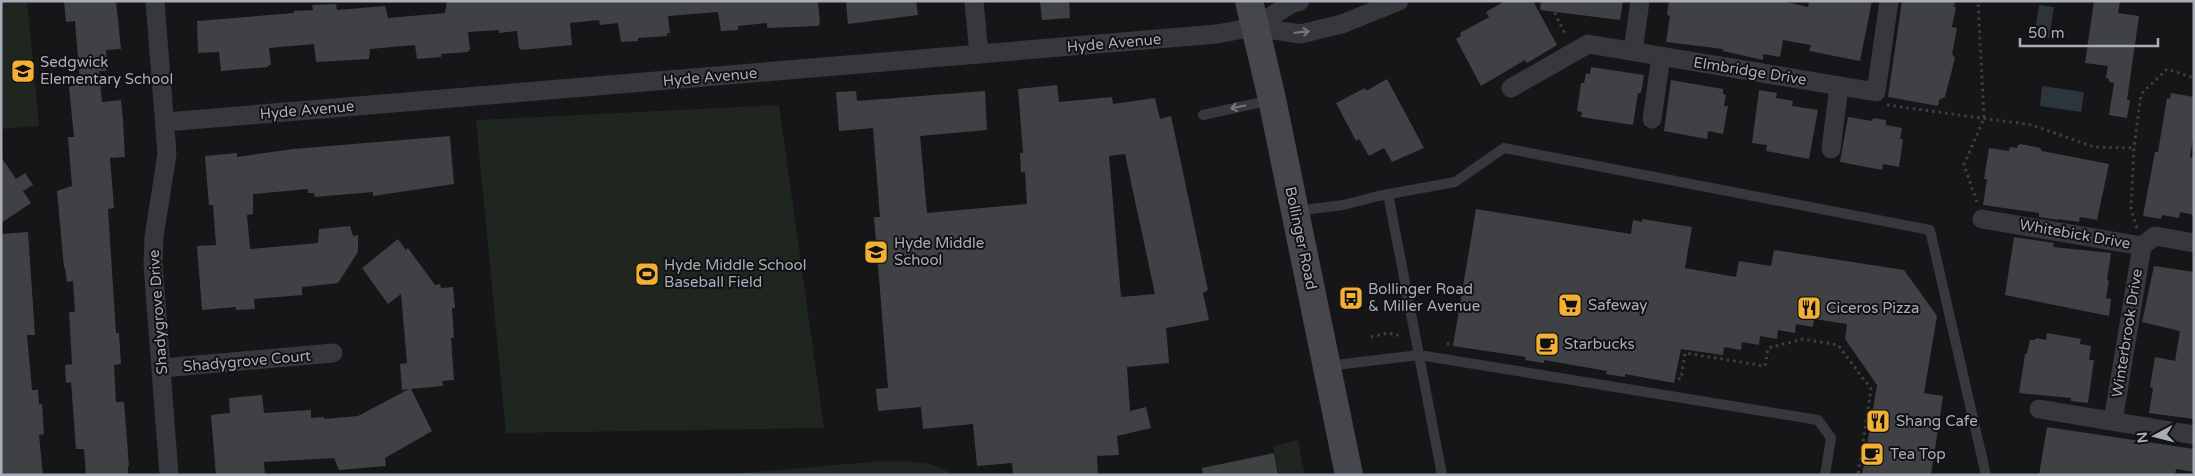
<svg xmlns="http://www.w3.org/2000/svg" width="2195" height="476" font-family="'Varela Round',sans-serif">
	<style>
		.green { fill: #1e261f }
		.water { fill: #2c353c }
		.building { fill: #404145; fill-rule: evenodd }
		.lines { fill: none; stroke-linecap: round; stroke-linejoin: round }
		.path { stroke: #3d3f44; stroke-width: 3; stroke-dasharray: 2.5 4; stroke-linecap: butt }
		.lane { stroke: #37383d; stroke-width: 10 }
		.street { stroke: #37383d; stroke-width: 19 }
		.secondary { stroke: #45474d; stroke-width: 28 }
		.oneway { stroke: #757881 }
		.labels { text-anchor: middle; dominant-baseline: central; stroke-width: 4; stroke-linejoin: round; paint-order: stroke }
		.street-label { font-size: 15px; fill: #a8adb8; stroke: #111113 }
		.poi-label { font-size: 15px; fill: #a8adb8; stroke: #111113; text-anchor: start }
	</style>
	<rect width="100%" height="100%" fill="#161618"/>
	<g class="green">
		<path d="M1,1h26l12,125 -38,3z"/>
		<path d="M779,105l45,323 -318,5 -30,-313z"/>
		<path d="M1298,440l7,35h-26l-6,-29z"/>
		<path d="M882,461c22,1 52,-2 69,14h-230z"/>
	</g>
	<g class="water">
		<path d="M2039,5l15,2 -5,31 -15,-2z"/>
		<path d="M2042,86l42,6 -3,20 -41,-6z"/>
	</g>
	<g class="building">
		<path d="M64,1h52l5,48 -15,1 2,18 -3,3h-6l3,31 19,-2 2,20 2,37 -15,1 4,50 -6,1 8,124h3l2,31 -7,1 2,37h8l5,64 -1,1v8h-42l-2,-26h-8l-5,-67 -5,1 -1,-18 7,-1 -3,-52h6l-2,-31 -6,1 -2,-14h-1l-7,-77 15,-5 -4,-49h6l-5,-50 11,-4 -5,-62 -9,1z"/>
		<path d="M447,1h371l2,22 -2,3 -51,2v-5l-29,3v4l-17,1 -3,-19 -50,4 2,17h-3v3l-29,2v3l-17,1 -3,-19 -18,2 -1,-5 -29,3 2,22 -51,5 -2,-2 -2,-17 -18,2v-3l-31,2 2,17 -2,3 -27,2v3l-24,2 -2,-14 -45,4 -1,10 -53,3 -2,-18 -45,4 2,17h-3v2l-47,4 -2,-19 -21,1 -1,-32 97,-8v-2l19,-1 -1,-5 24,-1 1,6 48,-4 3,12 57,-5z"/>
		<path d="M846,1h70l2,14 -70,9z"/>
		<path d="M1040,1h29l1,17 -28,2z"/>
		<path d="M1505,1h28l24,44 -30,18 -2,-3 -44,26 -25,-47 5,-3 -1,-3 29,-16 -3,-5z"/>
		<path d="M1541,1h74l8,1 -3,18 -80,-10z"/>
		<path d="M1669,1h113l26,6 1,-6h63l-12,60 -51,-10 2,-6 -28,-5 -3,17 -17,-3v6l-40,-9v-2l-57,-7 4,-26 -3,-1z"/>
		<path d="M1902,1h53l-1,6h2l-4,20 5,1 -5,26 3,4 -10,39 -6,3 -1,6 -50,-9z"/>
		<path d="M2094,1h26l-2,12 21,3 -12,84h3l-3,18 -18,-3 5,-32 -5,-1v-3l-3,-1 2,-12 -23,-3z"/>
		<path d="M1591,67l53,8 -3,18h-3l-5,32 -52,-8 1,-5 -5,-1 4,-28h3l2,-10 4,1z"/>
		<path d="M1387,79l37,69 -32,14 -8,-14 -15,8 -10,-17 -3,2 -20,-38 29,-15 1,3z"/>
		<path d="M1671,80l52,9v5l3,1 -2,11h4l-5,28 -15,-3 -1,8 -43,-8z"/>
		<path d="M1057,85l2,17 53,-5 1,7 42,-6 5,21 11,-3 37,174 -5,3 6,27 -43,8 3,35 -42,4 3,44 16,-4 5,21 -34,8 2,19 -22,1 1,19h-85l-1,-12 -35,3 -4,-42 -50,5 -2,-22 -43,4 -2,-22 12,-1 -14,-171h6l-7,-89 -34,3 -3,-39 20,-1 1,10 128,-10 2,39 -67,6 7,77 100,-9 -2,-32h-4l-1,-19h3l-5,-64zM1125,154l30,140 -34,3 -12,-141z"/>
		<path d="M1759,90l18,3 -1,5 17,3 -1,5 26,4 -9,49 -43,-8 1,-6 -15,-2z"/>
		<path d="M2171,93l23,4v35l-4,25 4,1v57l-14,-3 -1,6 -17,-3 -1,4 -18,-3 12,-64h3l9,-54 3,1z"/>
		<path d="M1848,117l24,4 1,-3 13,2v5l16,3 -2,11h3l-4,28 -16,-3 -1,6 -42,-8z"/>
		<path d="M450,136l4,48 -81,12v-4l-58,5 -1,-4h-6v-4l-55,5v20l-6,1 3,34 68,-6 1,-14 31,-3 3,10 5,-1v17l-20,31 -36,4v8l-48,4 1,10 -19,1v-3l-34,3 -5,-64 19,-1 -3,-40h-4l-4,-49 32,-3v4l56,-8z"/>
		<path d="M2021,144l19,4 2,3 67,13 -12,56 -17,-3 -1,5 -21,-3v1l-19,-3v-4l-56,-8 4,-26h-3l5,-31 20,3 1,-4 7,1 1,-3z"/>
		<path d="M1,157l15,22 9,-6 8,12 -10,6 8,12 -30,20z"/>
		<path d="M1476,209l155,25 2,-14 9,2v-3l50,8 -7,41 51,9 3,-16 32,5 3,-16 130,20 33,46 -13,77 19,3 -12,79h-69l15,-90 -32,-46 2,-15 -33,-5 -1,8 -17,-3 -1,9 -17,-3 -1,9 -17,-3 -1,9 -17,-3 -1,8 -17,-3 -1,8 -42,-6 -7,34 -49,-9v3l-19,-3 1,-3 -63,-11v3l-19,-3 1,-3 -73,-11z"/>
		<path d="M28,232l7,103h-8l5,55h6l1,14h3l2,30 -5,1 4,40h-42v-241z"/>
		<path d="M2014,237l40,6 -1,4 58,6 -4,27 2,1 -3,17 5,1 -2,17 -104,-21z"/>
		<path d="M398,239l8,11 2,-2 27,37 5,-1 1,4 12,-1 2,21h-3l2,30h-3l3,42 -12,1 1,5 -32,3 21,42 -47,27 1,8 -47,4 -5,-12 -70,4 1,13h-49l-5,-60 19,-2 -1,-15 33,-3 2,18 47,-3v8l13,-1v2l34,-3 51,-27 -7,1 -2,-26 7,-1 -6,-69 -13,10 -26,-36z"/>
		<path d="M2154,266l40,6v147l-45,-6 4,-25 -3,-1 5,-30 20,4 5,-30 -38,-9z"/>
		<path d="M2047,333l34,6 -1,5 11,2 -2,14h5l-6,43 -17,-2v-3l-52,-5 6,-39h2l3,-14h5l1,-2 10,2z"/>
		<path d="M2047,427l147,22v23l-18,-3 -1,6h-136z"/>
		<path d="M1274,453l4,22h-75l-1,-7z"/>
	</g>
	<g class="lines">
		<g class="path">
			<path d="M1549,1l17,35"/>
			<path d="M1887,105l145,20 62,22 40,1"/>
			<path d="M1977,202l-13,-37 20,-47 -6,-117"/>
			<path d="M2137,228l-6,-19 3,-61 7,-54 26,-25 27,9"/>
			<path d="M1371,337l16,-4 15,3"/>
			<path d="M1447,344l7,-1 227,36 4,-26 80,13 3,-18 35,-9 35,6 33,44 -13,86"/>
		</g>
		<g class="lane">
			<path d="M1203,115l68,-15"/>
			<path d="M1388,194l54,281"/>
			<path d="M1296,211l47,-6 35,-9 77,-14 49,-34 426,82 56,245"/>
			<path d="M1327,366l92,-11 399,65 13,18 -6,37"/>
		</g>
		<g class="street">
			<path d="M155,1l12,153 -13,83 -1,27 16,211"/>
			<path d="M974,1l5,53"/>
			<path d="M1254,27l37,-23 9,-3"/>
			<path d="M1633,51l7,-50"/>
			<path d="M1511,88l77,-44 288,48 13,-91"/>
			<path d="M1652,119l9,-62"/>
			<path d="M166,122l1051,-88 37,-7 46,7 42,-10 57,-23"/>
			<path d="M1831,149l8,-63"/>
			<path d="M1982,219l160,27 13,-10 39,7"/>
			<path d="M162,368l171,-15"/>
			<path d="M2039,409l155,26"/>
			<path d="M2113,421l29,-175"/>
		</g>
		<path class="secondary" d="M1249,1l23,98 77,376"/>
	</g>
	<defs><path id="oneway-shaft" d="M-6 0H5M1.5-3L5.5 0L1.5 3" fill="none" stroke-width="1.6" stroke-linecap="round" stroke-linejoin="round" transform="scale(1.25)"/></defs>
	<g class="oneway">
		<use href="#oneway-shaft" transform="translate(1302 32) rotate(-6)"/>
		<use href="#oneway-shaft" transform="translate(1238 107) rotate(168)"/>
	</g>
	<defs>
		<g id="school-square" transform="scale(1.25)"><rect x="-9" y="-9" width="18" height="18" rx="4" fill="#f2b134" stroke="#111113"/><path d="M0-5L7-2L0 1L-7-2ZM-4 1L0 2.5L4 1V4Q0 6-4 4Z" fill="#111"/></g>
		<g id="stadium-square" transform="scale(1.25)"><rect x="-9" y="-9" width="18" height="18" rx="4" fill="#f2b134" stroke="#111113"/><path d="M0-5a6.5 5 0 1 0 0 10a6.5 5 0 1 0 0-10ZM-3.5-1.8h7v3.6h-7Z" fill="#111"/></g>
		<g id="bus-square" transform="scale(1.25)"><rect x="-9" y="-9" width="18" height="18" rx="4" fill="#f2b134" stroke="#111113"/><path d="M-5-6H5V4H4V6H2V4H-2V6H-4V4H-5ZM-3.5-4V0h7V-4ZM-3.5 1.2v1.5H-2V1.2ZM2 1.2v1.5H3.5V1.2Z" fill="#111"/></g>
		<g id="supermarket-square" transform="scale(1.25)"><rect x="-9" y="-9" width="18" height="18" rx="4" fill="#f2b134" stroke="#111113"/><path d="M-6-5.5h2.5l.6 2H6L4.5 2H-2.5L-4.4-4H-6ZM-1.5 3.2a1.3 1.3 0 1 0 .1 0ZM3 3.2a1.3 1.3 0 1 0 .1 0Z" fill="#111"/></g>
		<g id="restaurant-square" transform="scale(1.25)"><rect x="-9" y="-9" width="18" height="18" rx="4" fill="#f2b134" stroke="#111113"/><path d="M-5-6h1v4h1v-4h1v4h1v-4h1v5L-1.5 .5V6h-2V.5L-5-1ZM5-6V6H3V1.5H1.5Q1.5-4 5-6Z" fill="#111"/></g>
		<g id="cafe-square" transform="scale(1.25)"><rect x="-9" y="-9" width="18" height="18" rx="4" fill="#f2b134" stroke="#111113"/><path d="M-5.5-4.5H6V0H3Q3 3.5 0 3.5H-2.5Q-5.5 3.5-5.5 0ZM3-3.2v2h1.7v-2ZM-6 4.5H4V6H-6Z" fill="#111"/></g>
	</defs>
	<g fill-rule="evenodd">
		<use href="#school-square" x="23" y="71"/>
		<use href="#school-square" x="876" y="252"/>
		<use href="#stadium-square" x="647" y="274"/>
		<use href="#bus-square" x="1351" y="298"/>
		<use href="#supermarket-square" x="1570" y="305"/>
		<use href="#restaurant-square" x="1809" y="308"/>
		<use href="#cafe-square" x="1547" y="344"/>
		<use href="#restaurant-square" x="1878" y="421"/>
		<use href="#cafe-square" x="1872" y="454"/>
	</g>
	<g class="labels">
		<g class="street-label">
			<text transform="translate(1114 43) rotate(-5)">Hyde Avenue</text>
			<text transform="translate(1750 71) rotate(9)">Elmbridge Drive</text>
			<text transform="translate(710 77) rotate(-5)">Hyde Avenue</text>
			<text transform="translate(307 110) rotate(-5)">Hyde Avenue</text>
			<text transform="translate(2075 234) rotate(10)">Whitebick Drive</text>
			<text transform="translate(1301 238) rotate(78)">Bollinger Road</text>
			<text transform="translate(158 312) rotate(-94)">Shadygrove Drive</text>
			<text transform="translate(2127 333) rotate(-81)">Winterbrook Drive</text>
			<text transform="translate(247 361) rotate(-5)">Shadygrove Court</text>
		</g>
		<g class="poi-label">
			<text x="40" y="62">Sedgwick<tspan x="40" dy="17">Elementary School</tspan></text>
			<text x="894" y="243">Hyde Middle<tspan x="894" dy="17">School</tspan></text>
			<text x="664" y="265">Hyde Middle School<tspan x="664" dy="17">Baseball Field</tspan></text>
			<text x="1368" y="289">Bollinger Road<tspan x="1368" dy="17">&amp; Miller Avenue</tspan></text>
			<text x="1588" y="305">Safeway</text>
			<text x="1826" y="308">Ciceros Pizza</text>
			<text x="1564" y="344">Starbucks</text>
			<text x="1896" y="421">Shang Cafe</text>
			<text x="1890" y="454">Tea Top</text>
		</g>
	</g>
	<rect width="2195" height="476" fill="none" stroke="#a8adb8" stroke-width="5"/>
	<g transform="translate(2155 436) rotate(263)" stroke="#111113" stroke-width="4" paint-order="stroke">
	<path d="M0-4L9 19L0 12L-9 19Z" fill="#a8adb8"/>
	<text y="-8" font-size="14" font-weight="bold" text-anchor="middle" fill="#a8adb8">N</text>
	</g>
	<path d="M2020 38v8h138v-8" fill="none" stroke="#a8adb8" stroke-width="2.5"/>
	<text x="2028" y="38" font-size="15" fill="#a8adb8" stroke="#111113" stroke-width="4" paint-order="stroke">50 m</text>
</svg>
